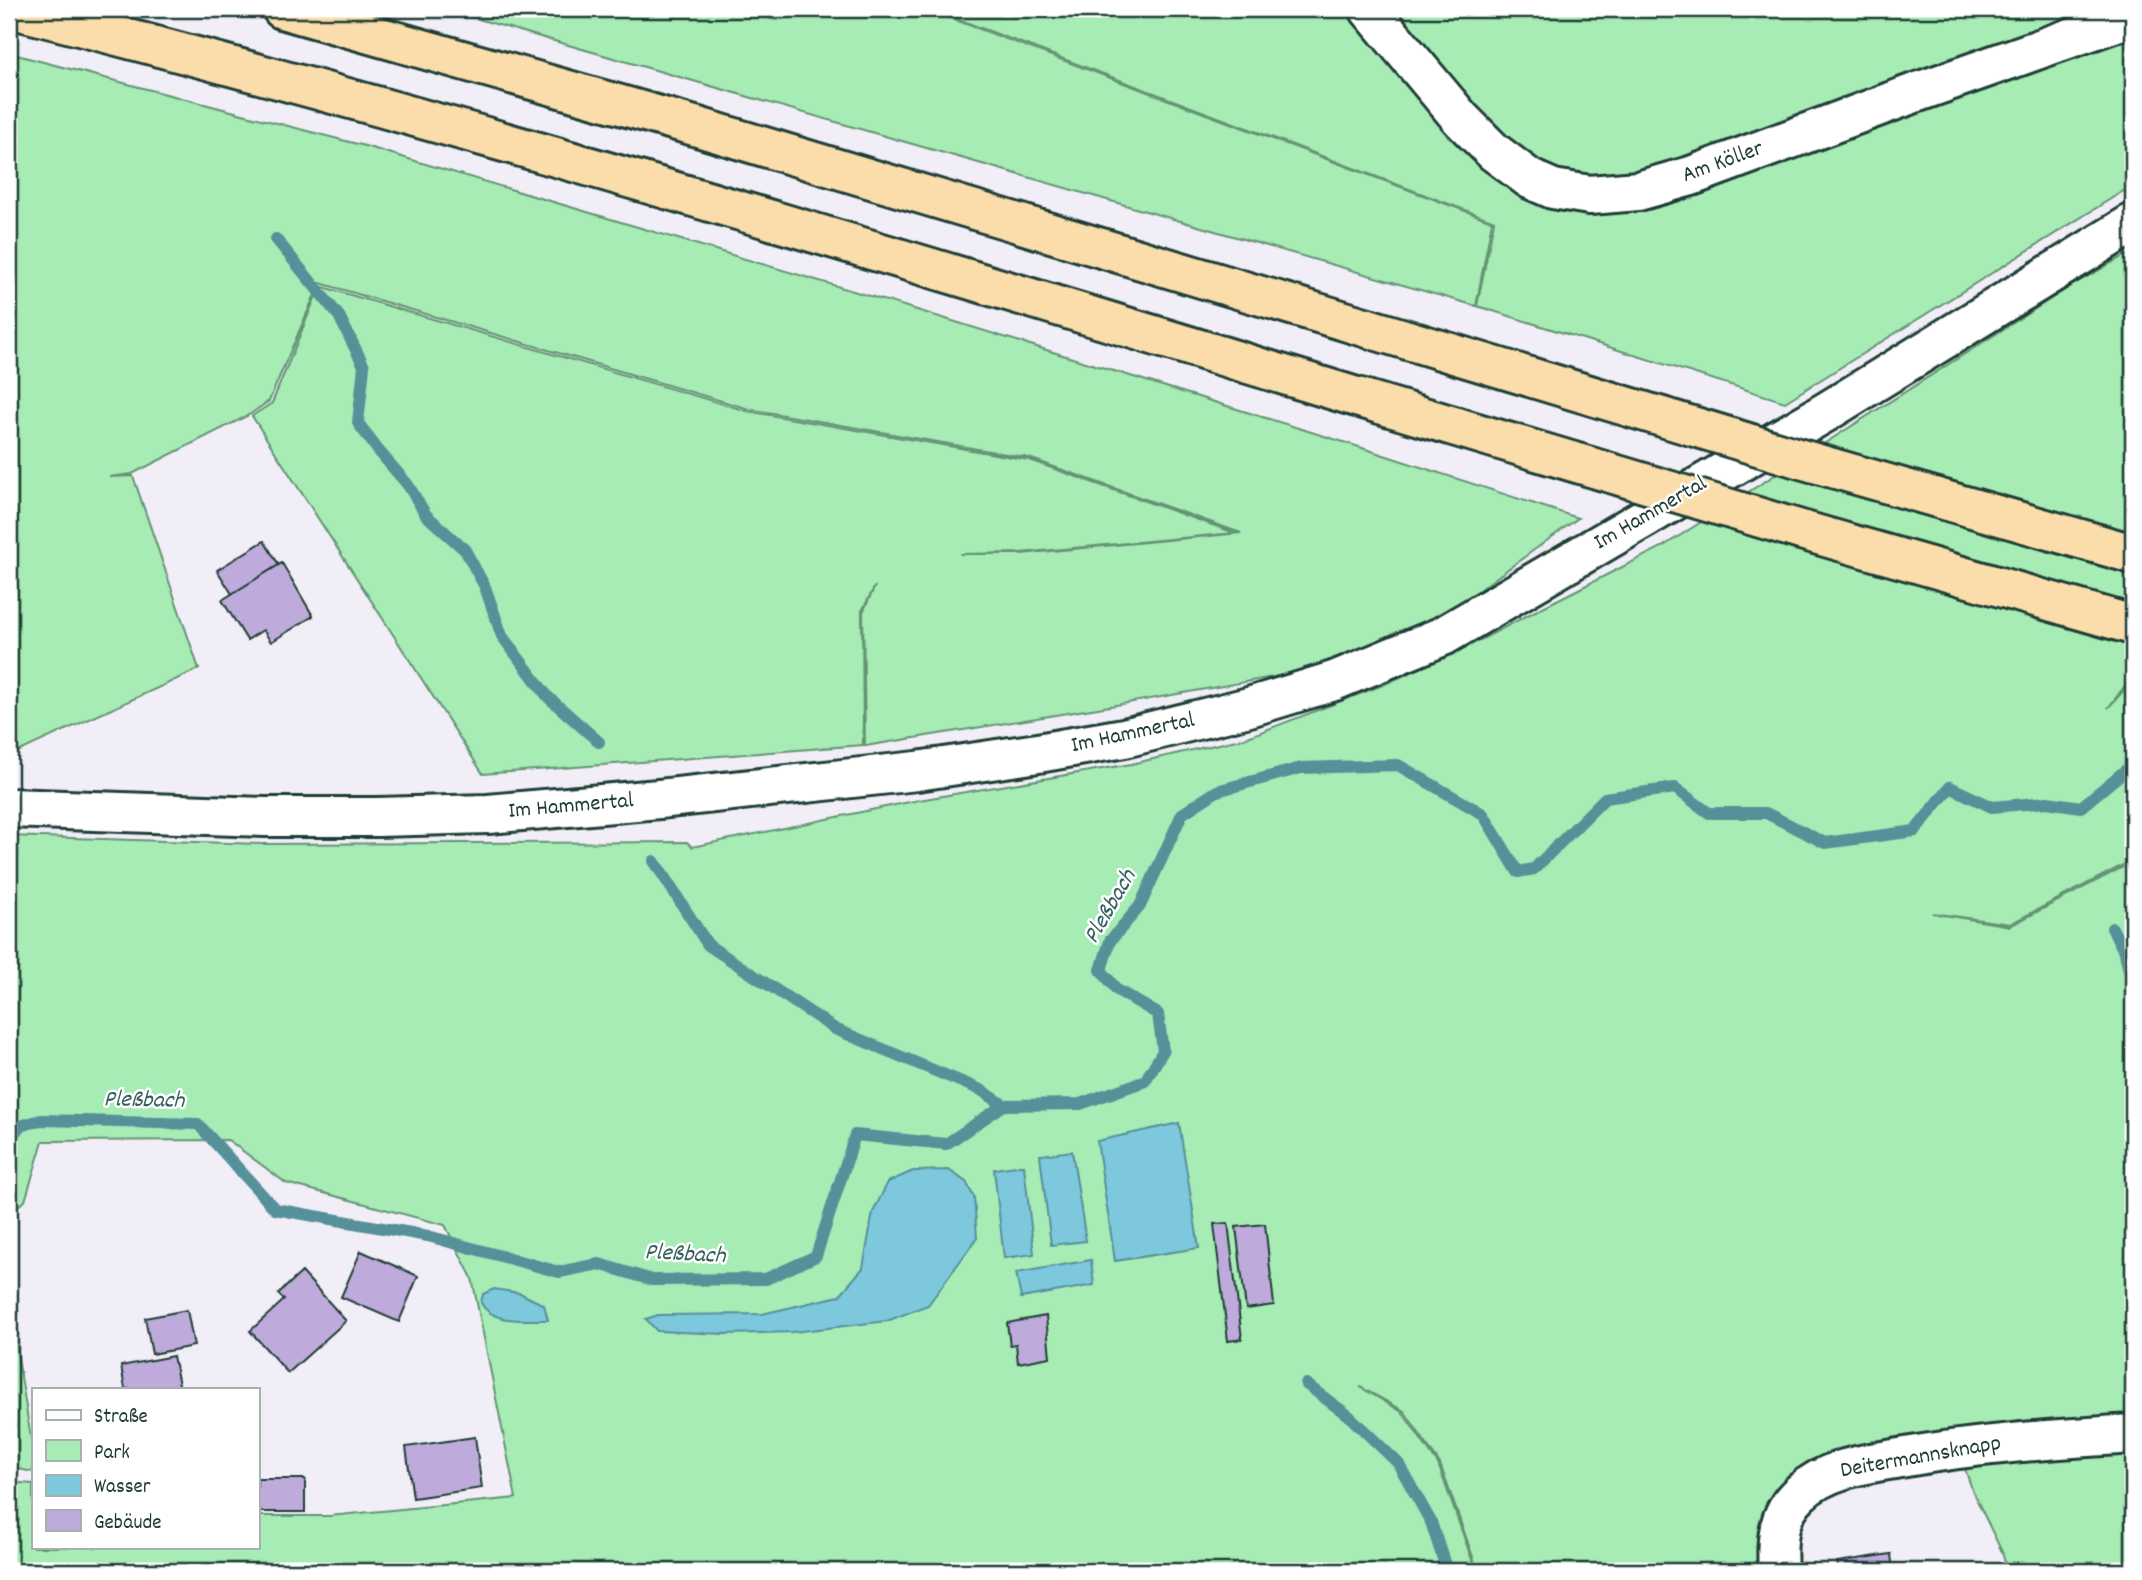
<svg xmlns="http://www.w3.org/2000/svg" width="2142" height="1580" font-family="Dekko,sans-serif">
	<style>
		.green { fill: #a7ebb5; stroke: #639474; stroke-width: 2 }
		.water { fill: #7dc8dd; stroke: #579099; stroke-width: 2 }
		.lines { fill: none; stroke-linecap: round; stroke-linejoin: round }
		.stream { stroke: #579099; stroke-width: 12 }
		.building { fill: #beabdb; stroke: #1f3d34; stroke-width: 2 }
		.minor-casing { stroke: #1f3d34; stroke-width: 44 }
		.secondary-casing { stroke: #1f3d34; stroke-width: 44 }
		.motorway-casing { stroke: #1f3d34; stroke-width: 44 }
		.minor { stroke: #fff; stroke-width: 38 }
		.secondary { stroke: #fff; stroke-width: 38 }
		.motorway { stroke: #fbddab; stroke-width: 38 }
		.motorway-bridge-casing { stroke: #1f3d34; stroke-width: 44; stroke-linecap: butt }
		.motorway-bridge { stroke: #fbddab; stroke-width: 38 }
		.labels { text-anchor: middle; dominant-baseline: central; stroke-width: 5; stroke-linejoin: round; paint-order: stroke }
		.street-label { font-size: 23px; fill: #1f3d34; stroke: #fff }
		.water-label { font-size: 24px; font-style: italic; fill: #36605e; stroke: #fff }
	</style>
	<rect width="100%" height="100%" fill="#f2eef8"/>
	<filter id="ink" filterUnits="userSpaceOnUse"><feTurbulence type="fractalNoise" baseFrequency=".0143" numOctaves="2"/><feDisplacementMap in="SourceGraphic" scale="14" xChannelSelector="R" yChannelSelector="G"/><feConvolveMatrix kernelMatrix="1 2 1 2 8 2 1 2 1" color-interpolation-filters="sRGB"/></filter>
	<g filter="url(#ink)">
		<g class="green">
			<path d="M443,9h290l43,11 51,-11h99l566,212 -16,85z"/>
			<path d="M931,9h427l143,171 38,26 49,2 545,-181v158l-348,217 -308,-96 17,-85z"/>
			<path d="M1383,9h735l-481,171 -81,-6 -39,-21z"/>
			<path d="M9,53l356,93 552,164 433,134 228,74 -136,99 -147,56 -179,32 -251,41 -2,-134 12,-26 -13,25 1,134 -380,29 -231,-358 20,-13 48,-117 427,125 282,49 206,73 -215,20 -60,1h60l221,-21 -212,-75 -280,-49 -429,-126 -51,118 -20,14 -117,59 -23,3 24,-1 66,193 -190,87v-440l2,4 -2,-8z"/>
			<path d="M2133,251v424l-25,33 25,-28v177l-4,5 -119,62 -78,-11 78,13 119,-62 4,-5v563l-290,32 -75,117h-290l-38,-107 -36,-53 -44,-24 42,25 36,52 38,107h-1467v-89l24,2v63h224v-31h72l187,-18 -44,-220 -27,-53 -159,-42 -58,-43 -185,1 -18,60 -16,11v-376l251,8 427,-2 5,5 227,-47 212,-36 114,-26 138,-53 88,-40 72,-38 119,-60 409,-261z"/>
			<path d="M9,1302l24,149v21l-24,-5z"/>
			<path d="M2133,1453v118h-126l-4,-17 -30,-62 -11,-32z"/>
		</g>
		<g class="water">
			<path d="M1179,1123l20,125 -84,13 -18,-120z"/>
			<path d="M1072,1151l14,90 -35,4 -11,-90z"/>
			<path d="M1024,1165l10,89 -30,4 -10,-89z"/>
			<path d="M949,1170l17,12 8,15 3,41 -49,67 -41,16 -94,11 -67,2 -69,-3 -11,-12 12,-4 104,-1 77,-18 24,-28 10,-56 15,-30 25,-11z"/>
			<path d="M1091,1260l3,25 -73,13 -5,-25z"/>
			<path d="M494,1289l26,4 24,12 4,15c-23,-1 -55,5 -67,-17l2,-9z"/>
		</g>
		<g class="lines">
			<g class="stream">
				<path d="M276,239l63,77 25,50 -6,57 19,26 31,36 18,30 39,35 20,37 17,49 46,61 51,45"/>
				<path d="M654,861l54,84 127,84 146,61 23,15"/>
				<path d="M2112,928l13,25 8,36"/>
				<path d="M9,1139l11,-13 21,-6 157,4 77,85 153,27 131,36 40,-8 53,16 114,-1 50,-23 39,-121 91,9 58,-39 76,-1 65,-23 18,-30 -5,-37 -41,-24 -16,-20 9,-29 30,-35 42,-92 35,-23 84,-23 97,-3 85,49 35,58 16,-3 71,-71 70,-10 34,25h57l59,30 90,-12 35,-44 42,20 55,-5 34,5 52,-43"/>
				<path d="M1306,1384l43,32 49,47 33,59 16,49"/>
			</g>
		</g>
		<g class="building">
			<path d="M264,541l15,24 -47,29 -15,-24z"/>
			<path d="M282,563l31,53 -42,26 -8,-12 -16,10 -25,-40z"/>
			<path d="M1228,1223l14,116 -14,2 -14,-117z"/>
			<path d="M1265,1224l9,81 -28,4 -10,-82z"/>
			<path d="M361,1251l57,25 -19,46 -58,-25z"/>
			<path d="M302,1272l44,49 -58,52 -38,-42 34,-31 -6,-6z"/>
			<path d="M187,1310l7,36 -42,8 -7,-36z"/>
			<path d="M1046,1316l4,41 -32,6 -2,-19 -6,1 -3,-22z"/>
			<path d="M173,1356l7,33h-55l-4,-23z"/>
			<path d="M475,1437l7,51 -69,10 -7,-51z"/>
			<rect x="257" y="1479" width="48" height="33"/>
			<path d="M1891,1554l2,17h-54l-2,-9z"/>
		</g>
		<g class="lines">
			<g class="minor-casing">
				<g id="minor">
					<path d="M1369,9l92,110 33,33 36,27 23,10 37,6 48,-4 53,-15 221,-82 221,-78"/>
					<path d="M1778,1571c-2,-29 -1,-57 22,-78 27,-25 65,-29 100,-35 77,-14 155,-19 233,-24"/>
				</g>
			</g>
			<g class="secondary-casing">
				<path id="secondary" d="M9,808l256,9h112l111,-3 171,-15 258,-28 121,-18 86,-15 125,-31 85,-26 109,-45 383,-224 307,-189"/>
			</g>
			<g class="motorway-casing">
				<g id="motorway">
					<path d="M13,9c453,115 900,253 1347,389"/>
					<path d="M282,9l416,118 670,201"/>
				</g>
			</g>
			<use href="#minor" class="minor"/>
			<use href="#secondary" class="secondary"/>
			<use href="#motorway" class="motorway"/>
			<g class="motorway-bridge-casing">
				<g id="motorway-bridge">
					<path d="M1368,328l433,131 332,95"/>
					<path d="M1360,398l441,132 332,95"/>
				</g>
			</g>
			<use href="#motorway-bridge" class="motorway-bridge"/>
		</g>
	</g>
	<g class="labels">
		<g class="street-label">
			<text transform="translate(1723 163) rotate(-20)">Am Köller</text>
			<text transform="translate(1651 514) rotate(-30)">Im Hammertal</text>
			<text transform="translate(1133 734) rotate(-12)">Im Hammertal</text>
			<text transform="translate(571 807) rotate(-5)">Im Hammertal</text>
			<text transform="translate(1921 1458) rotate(-10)">Deitermannsknapp</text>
		</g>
		<g class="water-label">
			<text transform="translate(1111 907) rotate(-60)">Pleßbach</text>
			<text transform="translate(144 1101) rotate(1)">Pleßbach</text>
			<text transform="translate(685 1255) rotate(3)">Pleßbach</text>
		</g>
	</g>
	<rect width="2142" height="1580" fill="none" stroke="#fff" stroke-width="35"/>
	<rect x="18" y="18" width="2107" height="1545" fill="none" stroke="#1f3d34" stroke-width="2.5" filter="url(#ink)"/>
	<rect x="32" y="1388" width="228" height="161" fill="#ffffff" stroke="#a5b1ae" stroke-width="2"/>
	<rect x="46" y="1410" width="35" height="10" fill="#ffffff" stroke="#a5b1ae" stroke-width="2"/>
	<text x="94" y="1422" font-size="21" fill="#1f3d34">Straße</text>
	<rect x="46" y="1440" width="35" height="21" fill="#a7ebb5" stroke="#a5b1ae" stroke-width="2"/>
	<text x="94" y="1458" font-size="21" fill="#1f3d34">Park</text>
	<rect x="46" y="1475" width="35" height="21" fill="#7dc8dd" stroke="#a5b1ae" stroke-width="2"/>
	<text x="94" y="1492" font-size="21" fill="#1f3d34">Wasser</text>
	<rect x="46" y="1510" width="35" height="21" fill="#beabdb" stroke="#a5b1ae" stroke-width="2"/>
	<text x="94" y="1528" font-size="21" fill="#1f3d34">Gebäude</text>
</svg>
